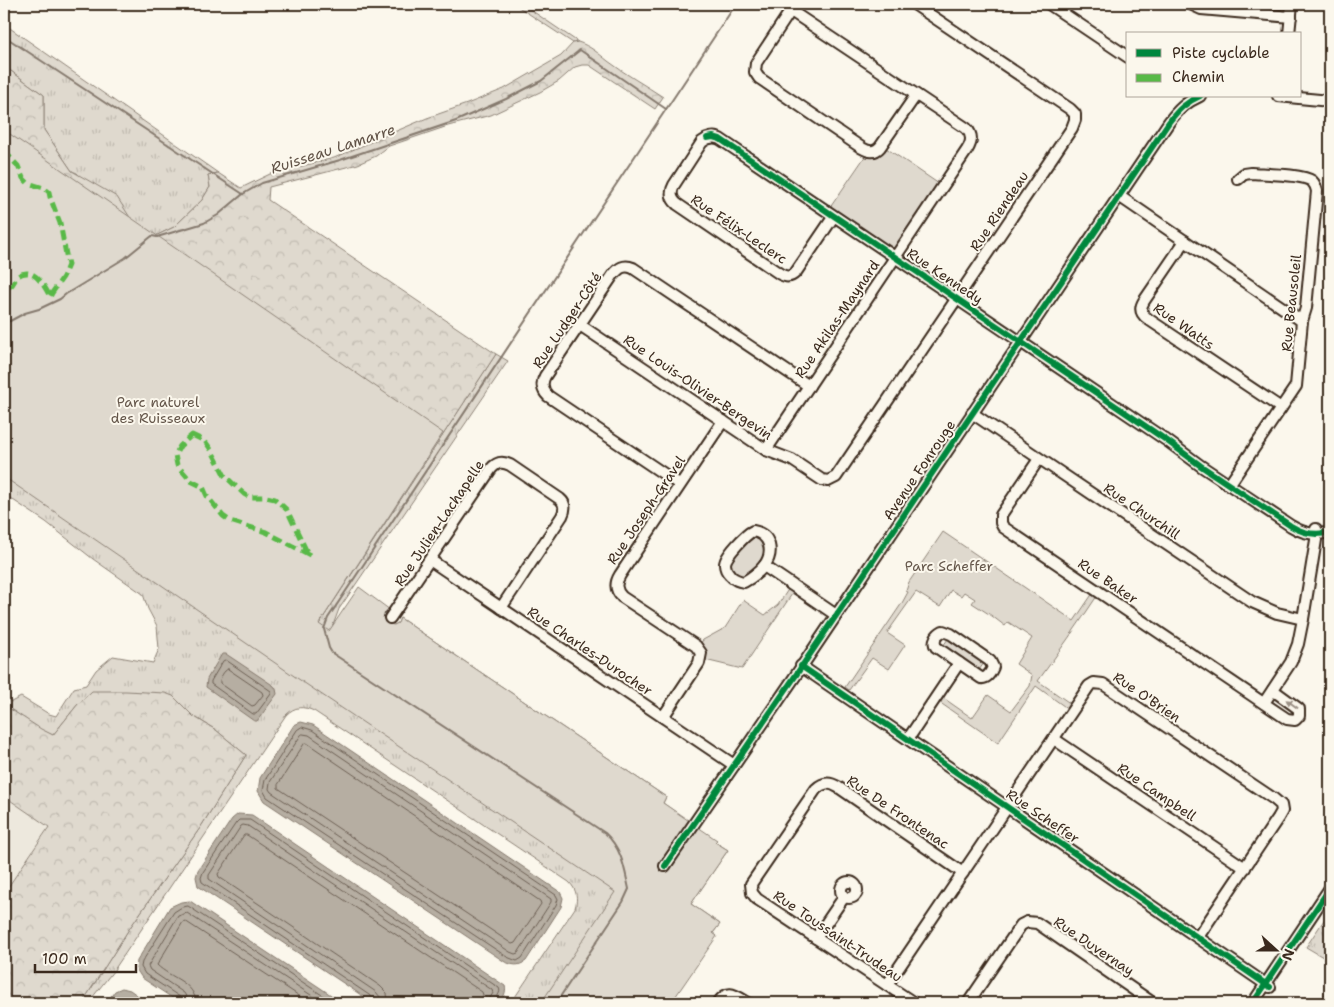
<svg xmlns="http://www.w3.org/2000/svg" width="1334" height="1007" font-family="'Shantell Sans',sans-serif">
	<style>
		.built { fill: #ede8dd }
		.grass { fill: url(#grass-tufts); stroke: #8d8276 }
		.forest { fill: url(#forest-crowns); stroke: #8d8276 }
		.park { fill: #dfd9ce; stroke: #8d8276 }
		.water { fill: #b6aea2; stroke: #85796d }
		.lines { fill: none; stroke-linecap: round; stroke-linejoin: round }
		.shore { stroke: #6c5f53; stroke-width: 1 }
		.stream { stroke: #85796d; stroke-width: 2 }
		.minor-casing { stroke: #3b2a1e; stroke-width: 14 }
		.minor { stroke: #fbf7ec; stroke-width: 10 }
		.quiet { stroke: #58b947; stroke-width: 5; stroke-dasharray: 10 5; stroke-linecap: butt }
		.cycleway-casing { stroke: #fbf7ec; stroke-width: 9 }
		.cycleway { stroke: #00873e; stroke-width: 6 }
		.oneway { fill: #9b9085 }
		.labels { text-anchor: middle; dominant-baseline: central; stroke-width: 4; stroke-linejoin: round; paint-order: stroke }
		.street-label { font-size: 14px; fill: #3b2a1e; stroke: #fbf7ec }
		.park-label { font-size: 14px; fill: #64564a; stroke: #fbf7ec }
		.water-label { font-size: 15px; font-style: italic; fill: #605246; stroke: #fbf7ec }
	</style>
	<defs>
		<pattern id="grass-tufts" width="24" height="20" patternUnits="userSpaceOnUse" patternTransform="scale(1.25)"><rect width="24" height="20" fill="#dfd9ce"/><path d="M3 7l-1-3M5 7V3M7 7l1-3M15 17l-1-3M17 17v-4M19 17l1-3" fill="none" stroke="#c0bab0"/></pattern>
		<pattern id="forest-crowns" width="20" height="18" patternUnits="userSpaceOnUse" patternTransform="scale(1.25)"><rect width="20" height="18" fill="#dfd9ce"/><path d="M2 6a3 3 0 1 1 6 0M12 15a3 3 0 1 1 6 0" fill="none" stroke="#c0bab0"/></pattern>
	</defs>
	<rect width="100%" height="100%" fill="#fbf7ec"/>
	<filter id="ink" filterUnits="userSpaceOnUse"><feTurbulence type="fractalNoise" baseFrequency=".02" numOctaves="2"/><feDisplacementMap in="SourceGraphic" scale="10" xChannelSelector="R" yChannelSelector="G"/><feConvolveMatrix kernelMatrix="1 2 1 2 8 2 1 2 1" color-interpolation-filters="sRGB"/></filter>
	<g filter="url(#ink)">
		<path class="built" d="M4,796l45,31 -45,66z"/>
		<g class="grass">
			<path d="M514,4h8l56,38 -5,1z"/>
			<path d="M4,24l214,149 -10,2 2,12 -8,13 -28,27 -29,14 -68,-68 -5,-2 -28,-41v-35l-40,-29z"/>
			<path d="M4,335l313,292 179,-273 12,7 -169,248 -7,19 62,-3 4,-2 2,-5 266,179 -3,6 18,13 -5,14 41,10 -2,2 13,8 -37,54 29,20 -7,9 4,3 -125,67h-81l64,-95c3,-10 2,-18 -6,-26l-255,-171c-11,-5 -19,-5 -28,4l-172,255 -26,33h-6l47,-74 71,-101 46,-73 -30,-25 -23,-14 -20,-20 -95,8 -25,31 -12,-5 -37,-25v-9l7,6 10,-5 28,17 7,2 18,-28 12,-3 10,-15 17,-14 40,7 6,-14 -2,-23 -9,-17 -5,-15 -50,-35 -47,-37 -42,-28z"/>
			<path d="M1330,911v92h-7l5,-43 -22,-13z"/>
		</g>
		<g class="forest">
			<path d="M578,42c12,4 20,11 30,19 17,13 37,24 55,36l-8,12 -66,-44h-7l-7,2 -16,14 -19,11 -49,23 -43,11 -59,20 -13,10 -18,8 -89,23 -1,13 228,154 -179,273 -313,-292v-269l40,29v35l28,41 45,26 28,44 29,-14 28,-27 8,-13 -2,-12 10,-2 23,15 29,-14 64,-16 53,-23 40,-17 40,-14 37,-15 57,-33 12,-13z"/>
			<path d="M948,639l36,24 -5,7 -36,-24z"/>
			<path d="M92,691h34l39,2 8,3 20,20 23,14 30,25 -46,73 -71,101 -47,74h-78v-110l45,-66 -45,-31v-91l37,24 12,6 25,-31z"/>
		</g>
		<g class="park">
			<path d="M4,130l439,303 -124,191 10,7 30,-44 31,23 -5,2 -2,6 6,6 5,1 4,-2 2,-5 266,179 -3,6 54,37 -2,2 13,8 -37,54 29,20 -7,9 4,3 -46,67h-130l74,-111 -318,-214 -293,-201z"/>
			<path d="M886,148l53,36 -43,64 -4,1 -63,-40 37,-54 16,-3z"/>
			<path d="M943,532l131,89 19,-28 4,3c-19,29 -39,57 -59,85l33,23 -3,5 -32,-23 -38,57 -59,-41 3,-5 30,21 16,-23 23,16 19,-25 2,-11 -16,-11 16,-26 -24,-16 -3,4 -13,-10 -20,-13 3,-4 -11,-7 -3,4 -10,-6 -11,17 -24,-15 -29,41 18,12 -16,24 -17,-11 -23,32 -4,-3 57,-84 6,-11 -2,-1 3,-9z"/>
			<path d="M752,538c21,2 13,16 5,27 -3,3 -5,7 -8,9 -2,2 -6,3 -8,4l-9,-5 -3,-8 20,-25z"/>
			<path d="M789,588l5,3 -52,78 -37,-9 -5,-16 3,-4 22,-12 18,-28 22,15 13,-10z"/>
		</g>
		<g class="water">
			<path d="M222,654h4l48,32 2,3 1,5 -20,27h-3l-48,-34 1,-8z"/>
			<path d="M301,722l12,3 247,167 3,6 -2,9 -35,54c-8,6 -13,4 -21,1l-241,-161 -6,-10 2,-13 34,-53z"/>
			<path d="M238,814l14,1 253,171c2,6 -2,12 -6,17h-126l-175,-117 -2,-9 2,-7 34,-51z"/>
			<path d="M190,901l153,102h-163l-38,-25 -6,-9 1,-8 33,-54 11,-5z"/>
			<path d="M122,988l8,2 18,13h-42l9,-12z"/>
		</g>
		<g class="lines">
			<g class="shore">
				<path d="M226,660l45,31v3l-15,20h-3l-42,-30v-3l12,-20z"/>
				<path d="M228,669l34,23 1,3 -8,10 -3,1 -32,-23c-1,-4 4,-13 8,-14z"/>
				<path d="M302,727l10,3 244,165 2,4 -2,6 -34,53 -5,3 -10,-4 -240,-160 -4,-7 2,-10 32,-50z"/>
				<path d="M303,734l6,1 242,164v3l-33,51 -3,1 -5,-2 -239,-160 -2,-3 1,-7 31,-47z"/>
				<path d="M305,743h2l233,158 1,3 -26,39 -3,1 -234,-156v-3z"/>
				<path d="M182,1003l-2,-6 -35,-23 -4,-7 1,-5 32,-50 8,-5 6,-1 146,97"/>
				<path d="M188,1003l-1,-5 -3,-5 -34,-23 -2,-4 30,-50 9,-3 136,90"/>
				<path d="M196,1003c-1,-21 -26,-25 -39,-38l26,-43 2,-1 125,82"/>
				<path d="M375,1003l-1,-3 -2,-3 -170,-115 -1,-4 2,-6 33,-49 3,-3h11l249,168c3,5 -4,9 -4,15"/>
				<path d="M381,1003l-1,-6 -4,-5 -167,-113v-4l32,-49 2,-1 5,1 244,164 1,3 -3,5 -1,5"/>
				<path d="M388,1003l-1,-10 -7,-7 -161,-109 -1,-3 26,-39h3l235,157 1,3 -1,8"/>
			</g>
			<g class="stream">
				<path d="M4,36l239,158"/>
				<path d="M4,322l6,-1 15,-8 14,-4 21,-10 6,-5 59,-36 27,-22 5,1 47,-14 14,-8 25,-21 19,-11 78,-23 116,-39 50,-22 35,-18 39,-31 86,59"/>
				<path d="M556,1003l67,-101 6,-13c-5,-22 -7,-40 -24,-56l-273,-180 -3,-5 -5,-19 4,-11 408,-614"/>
			</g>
			<g class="minor-casing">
				<g id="minor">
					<path d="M795,4l-39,59 -1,9 4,6 103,70c7,4 13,5 18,-1l36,-52"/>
					<path d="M1049,4l79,53"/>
					<path d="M1190,4l11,5 90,8"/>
					<path d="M1289,34l3,-30"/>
					<path d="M1278,96l52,5"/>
					<path d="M1119,196l183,125"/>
					<path d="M834,216l-38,56c-6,6 -10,5 -16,2l-103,-70c-6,-5 -7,-12 -3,-19l28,-43c5,-4 12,-6 18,-3l446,301 35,26 90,60c13,8 25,10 39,6"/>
					<path d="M1185,241l-41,60c-5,8 -3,13 4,18l133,89"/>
					<path d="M580,325l186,125 26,10 30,20 6,1 8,-4 236,-349 3,-8v-6l-5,-5 -156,-105"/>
					<path d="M972,413l280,189 25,11 26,6"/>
					<path d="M766,450l201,-300c5,-8 6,-15 -1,-22l-175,-117"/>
					<path d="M1039,459l-38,56v8l2,4 284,192 8,1 4,-4v-7l-26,-19"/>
					<path d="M679,484l-131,-88c-6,-6 -7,-13 -3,-20l68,-101c6,-7 11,-11 20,-7l176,118"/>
					<path d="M1229,485l67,-99 6,-65 4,-13 11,-117c-1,-4 -2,-7 -5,-10 -9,-7 -49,-7 -61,-8l-7,1 -6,5"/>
					<path d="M753,531c18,3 21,22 11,35 -5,6 -13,12 -20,16 -5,-1 -10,-2 -14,-7 -3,-3 -5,-6 -5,-11 0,-8 21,-30 28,-33z"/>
					<path d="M430,560l304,205"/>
					<path d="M764,566l72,49"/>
					<path d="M390,618l101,-149c6,-7 11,-8 19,-4l50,34c6,5 5,11 2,17l-61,92"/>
					<path d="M943,631l8,3 39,27 3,6c-2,5 -6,12 -12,11l-45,-31c-4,-6 1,-13 7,-16z"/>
					<path d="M801,666l469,321"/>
					<path d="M1264,703l27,-41 7,-18 5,-25 13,-79v-11"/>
					<path d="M663,717l36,-54 2,-10 -5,-7 -74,-49c-7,-7 -7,-14 -2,-22l103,-154"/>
					<path d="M908,739l51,-76"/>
					<path d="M1054,739l191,129"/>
					<path d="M665,866l131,-191 373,-553c9,-12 17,-20 31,-26"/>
					<circle cx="849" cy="890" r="8"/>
					<path d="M816,938l28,-41"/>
					<path d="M887,985l202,-299 5,-3 9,1 171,115 7,6 1,6 -4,7 -80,119"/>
					<path d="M718,1003c10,-15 17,-8 30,0"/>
					<path d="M914,1003l-157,-104 -5,-6 -1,-9 65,-95c7,-7 14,-7 22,-2l125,86"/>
					<path d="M968,1003l53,-78 6,-3 10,1 116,80"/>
					<path d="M1253,1003l77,-115"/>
				</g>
			</g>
			<use href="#minor" class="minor"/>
			<g class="quiet">
				<path d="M4,151l14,15 5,12 5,5 16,5 5,4 1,5 10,26 8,42 -5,12 -11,16 -2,4c-5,-11 -17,-32 -32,-21 -3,3 -4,7 -7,10 -1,0 -7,4 -7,4"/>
				<path d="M192,435l13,6 7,10 13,25 19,18 5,3h17l9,2 12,11 19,40 4,5 -44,-23 -36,-11 -7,-5 -16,-20 -4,-9 -12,-6 -14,-16 -2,-10 5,-9z"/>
			</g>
			<g class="cycleway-casing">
				<g id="cycleway">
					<path d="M707,138l6,-1 7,2 446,301 35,26 90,60c13,8 25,10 39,6"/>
					<path d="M801,666l469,321"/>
					<path d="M665,866l131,-191 373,-553c9,-12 17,-20 31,-26"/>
					<path d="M1253,1003l77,-115"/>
				</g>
			</g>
			<use href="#cycleway" class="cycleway"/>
		</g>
		<defs><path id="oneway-solid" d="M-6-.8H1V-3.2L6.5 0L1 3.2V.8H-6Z" transform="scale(1.25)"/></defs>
		<use class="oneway" href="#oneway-solid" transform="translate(1292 704) rotate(-144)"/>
	</g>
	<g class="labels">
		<g class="street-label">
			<text transform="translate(999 211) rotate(-56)">Rue Riendeau</text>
			<text transform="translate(739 229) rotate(34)">Rue Félix-Leclerc</text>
			<text transform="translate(945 276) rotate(34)">Rue Kennedy</text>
			<text transform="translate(1291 303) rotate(-84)">Rue Beausoleil</text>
			<text transform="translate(837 319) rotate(-56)">Rue Akilas-Maynard</text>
			<text transform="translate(567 320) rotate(-56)">Rue Ludger-Côté</text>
			<text transform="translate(1184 326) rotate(35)">Rue Watts</text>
			<text transform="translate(698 387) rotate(34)">Rue Louis-Olivier-Bergevin</text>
			<text transform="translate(919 470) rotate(-56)">Avenue Fonrouge</text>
			<text transform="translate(646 510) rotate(-56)">Rue Joseph-Gravel</text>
			<text transform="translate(1142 511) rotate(34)">Rue Churchill</text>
			<text transform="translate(439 523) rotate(-56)">Rue Julien-Lachapelle</text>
			<text transform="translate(1108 581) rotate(34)">Rue Baker</text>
			<text transform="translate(590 651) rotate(34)">Rue Charles-Durocher</text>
			<text transform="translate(1147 697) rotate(34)">Rue O'Brien</text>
			<text transform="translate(1157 792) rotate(34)">Rue Campbell</text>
			<text transform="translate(898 812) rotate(34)">Rue De Frontenac</text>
			<text transform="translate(1043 816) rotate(34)">Rue Scheffer</text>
			<text transform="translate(838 936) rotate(34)">Rue Toussaint-Trudeau</text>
			<text transform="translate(1094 946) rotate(34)">Rue Duvernay</text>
		</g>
		<g class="park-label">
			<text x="158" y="402">Parc naturel<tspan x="158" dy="16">des Ruisseaux</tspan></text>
			<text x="949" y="566">Parc Scheffer</text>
		</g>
		<g class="water-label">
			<text transform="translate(333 149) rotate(-18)">Ruisseau Lamarre</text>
		</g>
	</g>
	<rect width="1334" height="1007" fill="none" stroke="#fbf7ec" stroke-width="20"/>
	<rect x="10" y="10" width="1314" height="987" fill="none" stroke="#3b2a1e" stroke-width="2" filter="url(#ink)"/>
	<rect x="1126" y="32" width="175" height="65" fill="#fbf7ec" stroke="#aea59a"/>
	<rect x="1136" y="49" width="25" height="8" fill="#00873e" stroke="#aea59a"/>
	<text x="1172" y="58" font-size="15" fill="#3b2a1e">Piste cyclable</text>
	<rect x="1136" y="74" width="25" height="8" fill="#58b947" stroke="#aea59a"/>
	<text x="1172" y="82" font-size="15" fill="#3b2a1e">Chemin</text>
	<g transform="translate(1276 950) rotate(111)" stroke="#fbf7ec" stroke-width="4" paint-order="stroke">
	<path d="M0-4L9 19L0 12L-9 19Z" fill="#3b2a1e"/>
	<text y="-8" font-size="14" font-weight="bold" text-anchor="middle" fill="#3b2a1e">N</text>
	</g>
	<path d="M35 964v8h101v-8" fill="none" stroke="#3b2a1e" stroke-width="2.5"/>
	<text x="42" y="964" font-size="15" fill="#3b2a1e" stroke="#fbf7ec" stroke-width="4" paint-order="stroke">100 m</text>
</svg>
